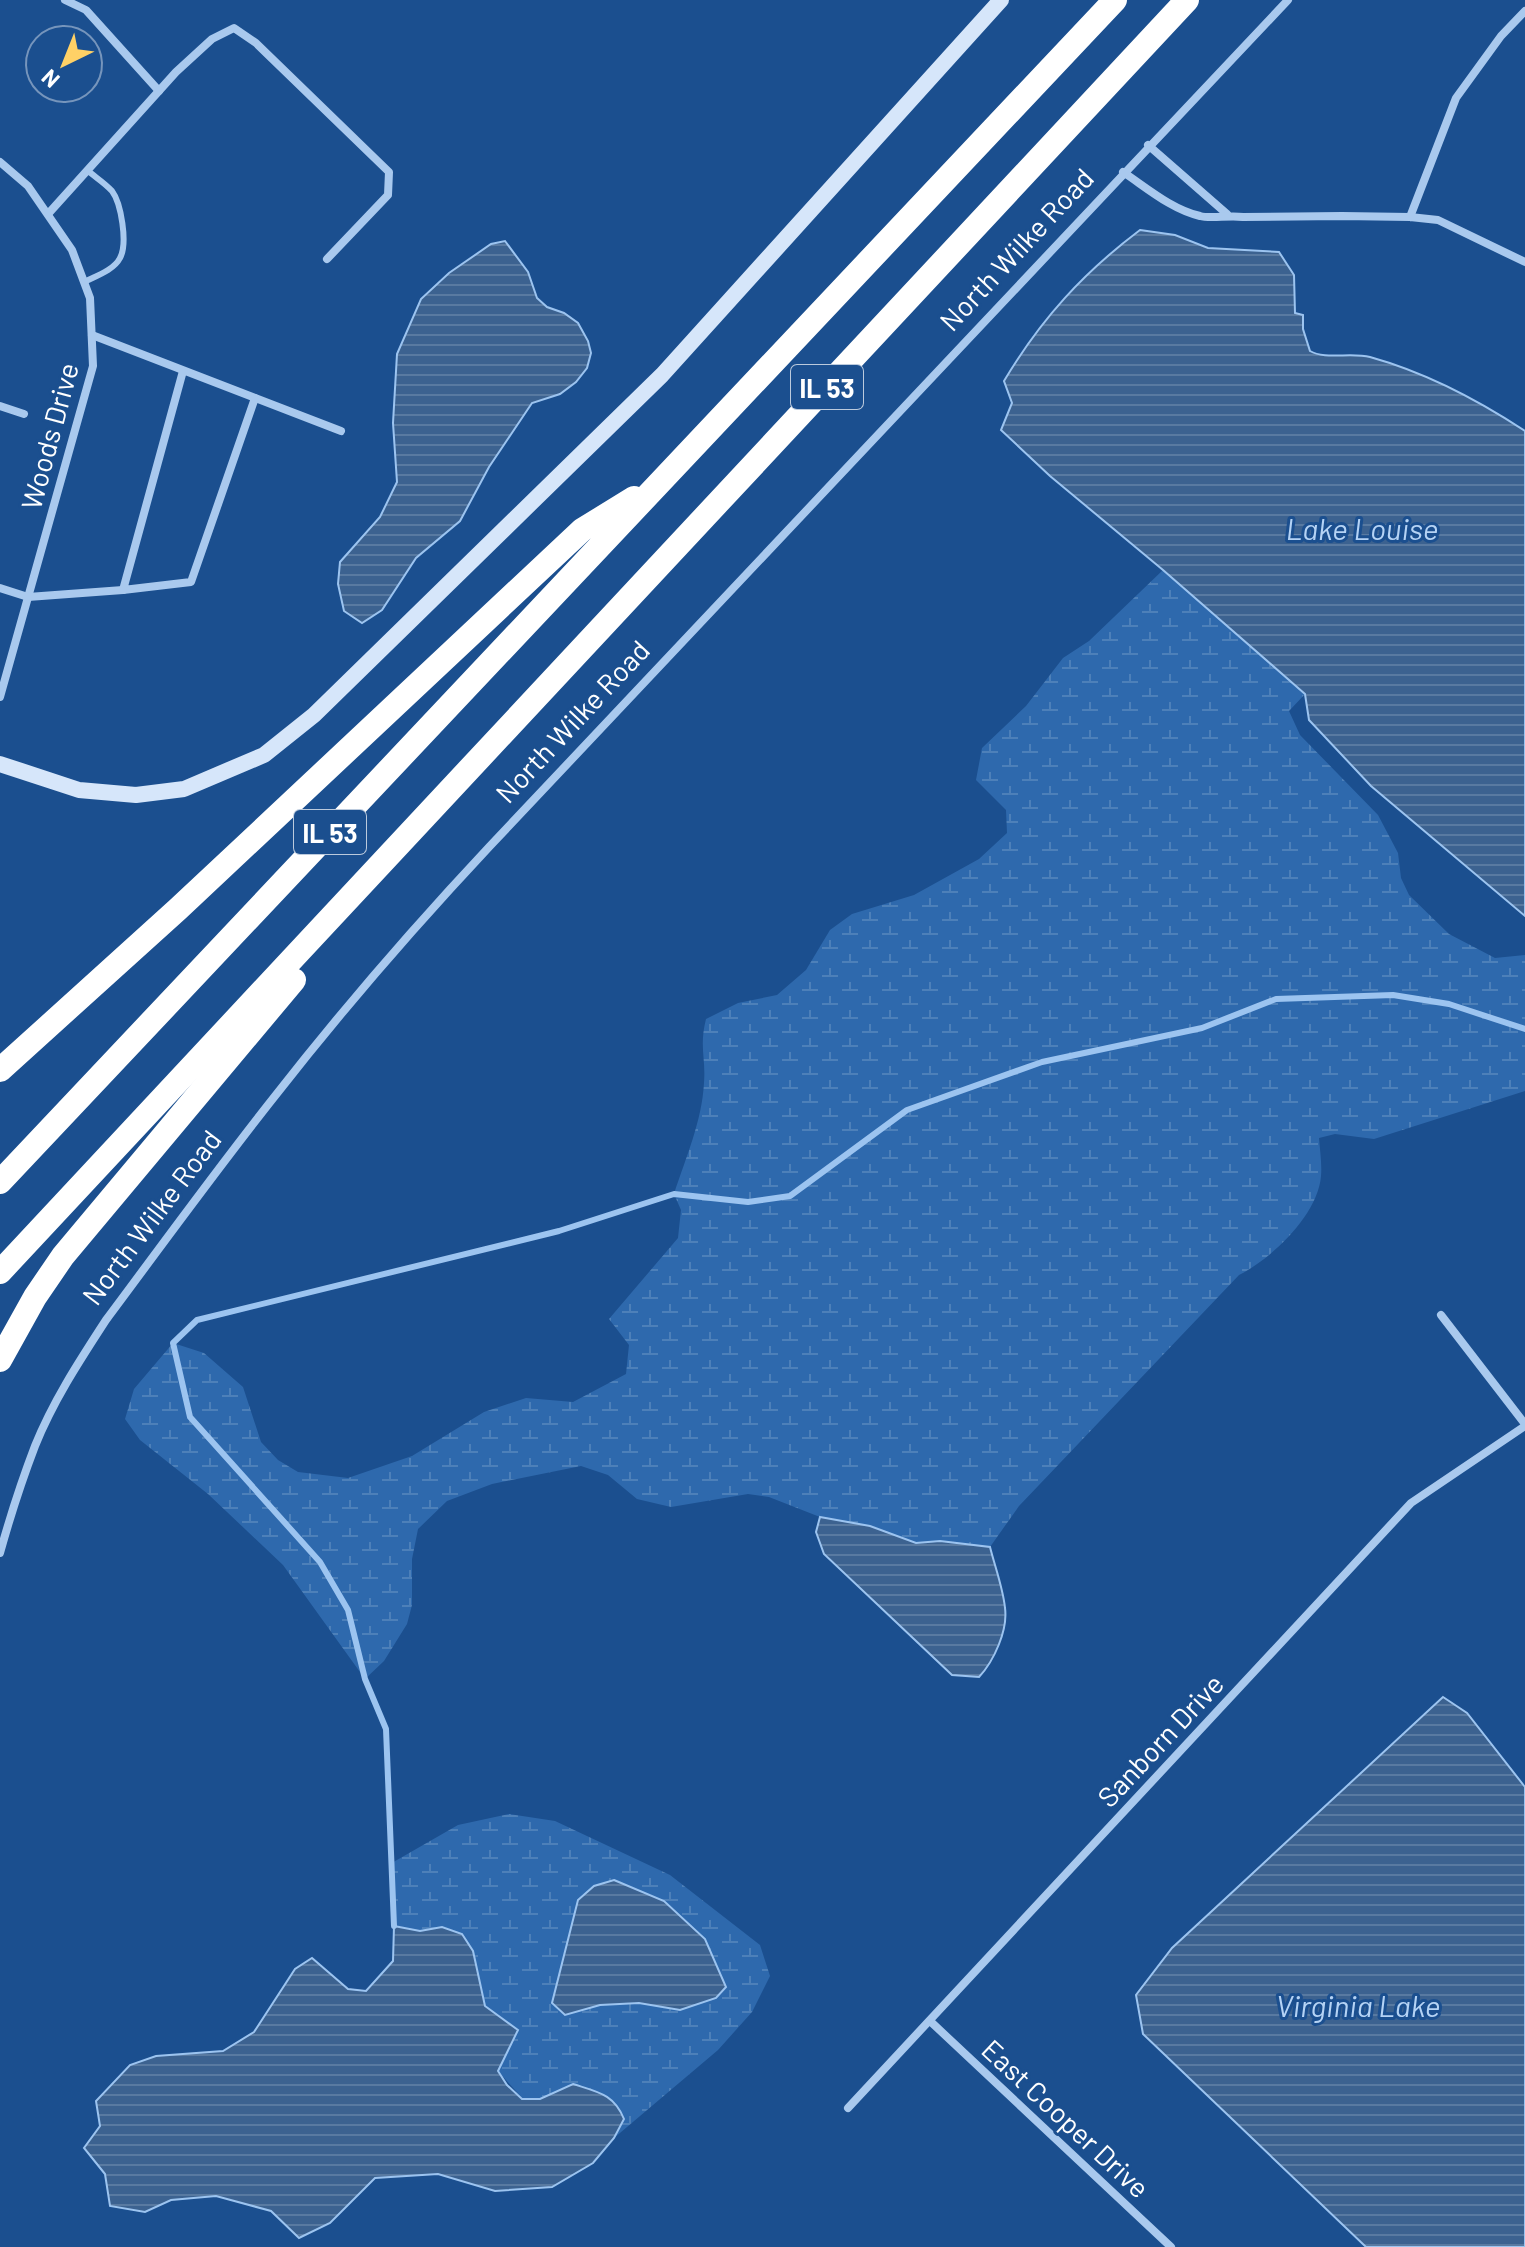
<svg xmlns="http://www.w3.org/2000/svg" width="1525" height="2247" font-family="Barlow,sans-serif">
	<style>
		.wetland { fill: url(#wetland-marsh); fill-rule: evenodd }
		.water { fill: url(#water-rules); stroke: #9cc4f0; stroke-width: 2 }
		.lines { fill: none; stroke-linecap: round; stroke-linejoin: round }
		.stream { stroke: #9cc4f0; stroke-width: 6 }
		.lane { stroke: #a9c9ee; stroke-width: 6 }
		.street { stroke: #a9c9ee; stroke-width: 8 }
		.secondary { stroke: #d6e6fa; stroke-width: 16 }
		.highway { stroke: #fff; stroke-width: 24 }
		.labels { text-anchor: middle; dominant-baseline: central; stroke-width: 6; stroke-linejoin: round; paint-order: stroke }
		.shield { fill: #1b4f8f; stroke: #bbcadd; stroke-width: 2 }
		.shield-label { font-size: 26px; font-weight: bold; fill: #fff }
		.street-label { font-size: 28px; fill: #fff; stroke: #1b4f8f }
		.water-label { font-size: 30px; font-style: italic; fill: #b5d3f5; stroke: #1b4f8f }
	</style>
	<defs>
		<pattern id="wetland-marsh" width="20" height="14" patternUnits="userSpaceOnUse" patternTransform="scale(2)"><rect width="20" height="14" fill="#2e69ad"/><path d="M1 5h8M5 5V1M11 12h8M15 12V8" fill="none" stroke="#4d80b9"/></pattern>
		<pattern id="water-rules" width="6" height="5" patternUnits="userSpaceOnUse" patternTransform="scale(2)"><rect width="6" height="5" fill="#3c6290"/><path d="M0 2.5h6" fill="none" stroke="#597aa1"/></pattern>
	</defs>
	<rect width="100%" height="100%" fill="#1b4f8f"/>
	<g class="wetland">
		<path d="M1163,570l142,124 -16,17 11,24 78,80 20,38 3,25 8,17 40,39 46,24 30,-3v136l-151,48 -39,-5 -16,4c1,13 3,26 2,38 -3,39 -50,83 -82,99l-220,231 -29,41 -50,-6 -24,2 -46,-17 -50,-9 -51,-20 -21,-3 -77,13 -34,-8 -29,-24 -27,-9 -89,18 -45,17 -29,28 -6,30v46l-5,19 -23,37 -19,18 -82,-114 -75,-71 -68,-54 -15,-21 9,-30 39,-46 31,10 39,34 18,55 17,18 20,12 50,6 64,-22 72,-44 42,-14 47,4 53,-28 3,-29 -20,-26 69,-81 3,-28 -7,-16c12,-37 28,-73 30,-111 2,-25 -5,-36 2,-64l32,-16 39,-8 29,-25 24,-40 22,-16 62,-19 65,-36 28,-26 -1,-23 -30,-30 6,-32 44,-42 37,-48 26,-17z"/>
		<path d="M509,1814l46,7 115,54 90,70 10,31 -18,36 -34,38 -104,88 10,-19 -51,-35 -33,15h-17l-25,-28 20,-41 -33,-24 -12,-55 -31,-24 -22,4 -26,-5 -4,-62 68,-39zM578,1900l127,40 21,48 -46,22 -41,-7 -39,2 -36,10 -12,-12z"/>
	</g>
	<g class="water">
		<path d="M1140,230l35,5 33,13 71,4 15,23 1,38 8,2v14l7,22c15,9 41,1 60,6 54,15 108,43 155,74v485l-154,-130 -62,-66 -4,-26 -142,-124 -113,-94 -49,-46 11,-27 -8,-22c37,-62 79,-108 136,-151z"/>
		<path d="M505,241l23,31 9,26 10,9 17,6 14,10 10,18 3,12 -4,15 -11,14 -16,12 -28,9 -43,64 -29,54 -44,37 -34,52 -20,13 -18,-12 -6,-27 2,-22 40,-45 17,-35 -4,-59 4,-69 24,-55 28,-26 42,-29z"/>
		<path d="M820,1517l50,9 46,17 24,-2 50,6c5,20 13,41 15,61 3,22 -11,53 -26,69l-27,-2 -128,-121 -8,-22z"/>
		<path d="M1443,1697l24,16 58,74v460h-159l-223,-213 -7,-39 36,-47z"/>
		<path d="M614,1880l50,21 41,38 21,48 -10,11 -36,12 -41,-7 -39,2 -35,10 -13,-12 26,-103 16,-14z"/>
		<path d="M394,1926l26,5 22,-4 20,7 11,17 12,55 33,24 -20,41 9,14 15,14h18l33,-15c25,8 41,10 51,35l-10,19 -21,25 -41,24 -57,4 -57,-17 -63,4 -45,45 -31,15 -28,-27 -55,-15 -45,4 -26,12 -35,-6 -5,-32 -21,-26 16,-22 -4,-25 34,-36 26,-9 67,-5 31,-19 41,-63 17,-11 36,31 18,2 27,-30z"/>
	</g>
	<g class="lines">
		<path class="stream" d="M394,1926l-8,-197 -21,-50 -17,-69 -28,-48 -130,-145 -17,-74 24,-23 362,-89 115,-37 74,8 42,-6 117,-86 135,-48 160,-34 74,-29 117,-4 56,9 76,25"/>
		<path class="lane" d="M84,282c12,-6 30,-12 36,-24 8,-15 1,-55 -8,-67 -7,-8 -17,-14 -25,-21"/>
		<g class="street">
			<path d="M65,0l21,10 73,81"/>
			<path d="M1148,145l79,69"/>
			<path d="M0,162l28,24 44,64 18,48 3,68 -93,331"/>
			<path d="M1123,172c24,16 48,37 77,44 10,3 29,-1 43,1l99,-1 68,1 28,3 87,42"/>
			<path d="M48,214l128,-142 36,-33 22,-11 22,15 133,129 -1,23 -61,64"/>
			<path d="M1410,217l46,-119 45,-62 24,-25"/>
			<path d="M92,335l249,96"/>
			<path d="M183,371l-60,219 68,-8 64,-184"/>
			<path d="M0,406l24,8"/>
			<path d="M0,588l28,9 95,-7"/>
			<path d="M1441,1315l84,109"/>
			<path d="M0,1553c10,-36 22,-73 35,-107 18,-45 45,-86 71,-126 56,-75 111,-151 169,-224 68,-87 140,-170 215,-250l798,-846"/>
			<path d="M930,2021l241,226"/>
			<path d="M848,2108l563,-605 114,-77"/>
		</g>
		<path class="secondary" d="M0,764l79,26 57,5 48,-6 80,-34 50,-40 348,-340 339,-375"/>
		<g class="highway">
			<path d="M0,1070l178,-161 404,-379 52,-32"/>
			<path d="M0,1182l1115,-1182"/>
			<path d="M0,1272l1187,-1272"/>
			<path d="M0,1360l35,-63 28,-41 231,-276"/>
		</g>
	</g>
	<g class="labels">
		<g class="shield">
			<rect x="791" y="365" width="72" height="44" rx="6"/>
			<rect x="294" y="810" width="72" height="44" rx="6"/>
		</g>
		<g class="shield-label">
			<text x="827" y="387">IL 53</text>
			<text x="330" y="832">IL 53</text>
		</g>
		<g class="street-label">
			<text transform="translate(1016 249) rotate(-47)">North Wilke Road</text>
			<text transform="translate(49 436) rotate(-75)">Woods Drive</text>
			<text transform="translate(572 721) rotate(-47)">North Wilke Road</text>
			<text transform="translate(151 1217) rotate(-53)">North Wilke Road</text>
			<text transform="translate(1160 1740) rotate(-47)">Sanborn Drive</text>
			<text transform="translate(1066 2118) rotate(43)">East Cooper Drive</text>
		</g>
		<g class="water-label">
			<text x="1362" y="528">Lake Louise</text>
			<text x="1358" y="2005">Virginia Lake</text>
		</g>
	</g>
	<g transform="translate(64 64) rotate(223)"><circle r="38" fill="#1b4f8f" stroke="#7695bc" stroke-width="2"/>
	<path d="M0-6L14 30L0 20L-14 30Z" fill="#ffd166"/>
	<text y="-12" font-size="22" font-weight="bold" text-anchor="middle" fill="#ffffff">N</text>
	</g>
</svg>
